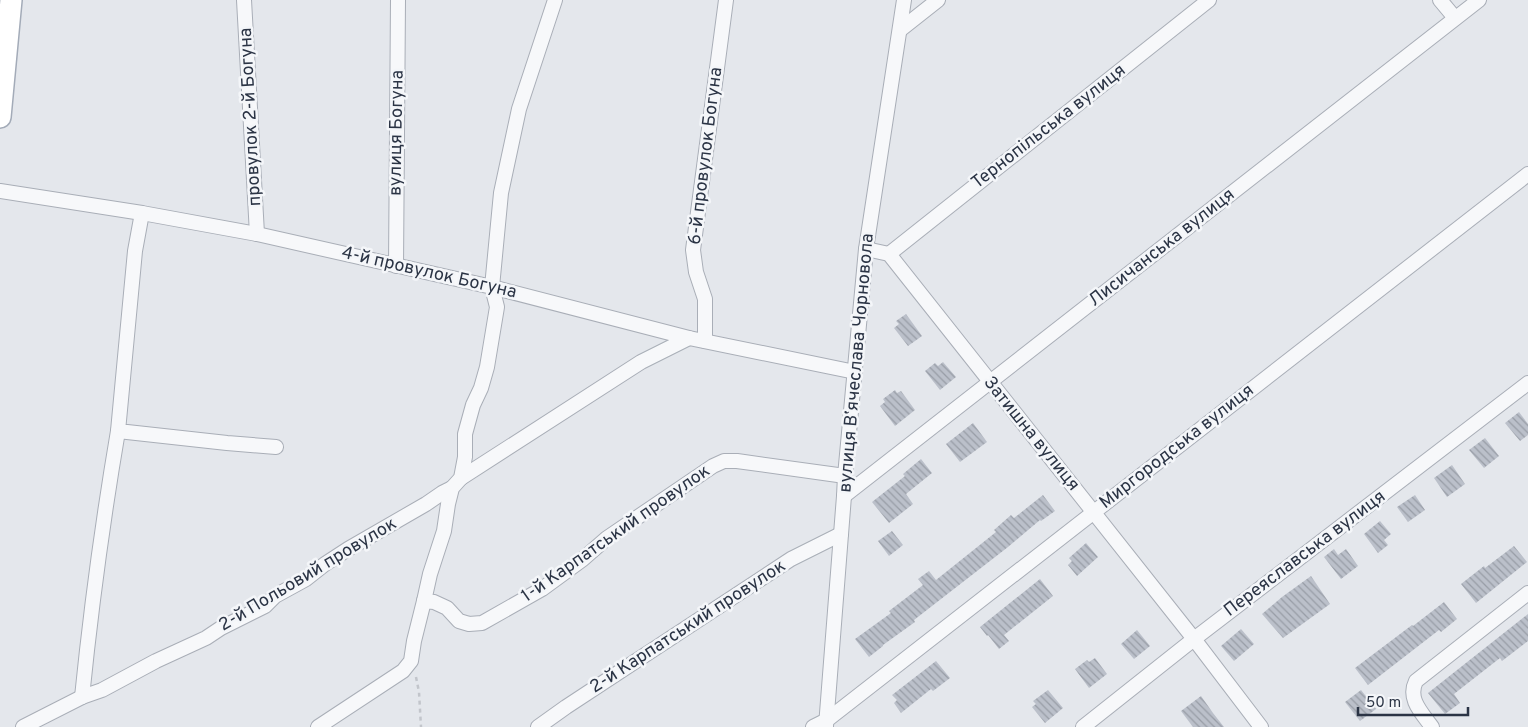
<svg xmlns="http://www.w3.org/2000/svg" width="1528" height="727" font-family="Overpass,sans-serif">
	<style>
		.building { fill: url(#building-back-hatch) }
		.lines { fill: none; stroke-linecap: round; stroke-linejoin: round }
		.street-casing { stroke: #a9aeb7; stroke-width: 16 }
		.primary-casing { stroke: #a3abb8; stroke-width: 24 }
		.path { stroke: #c2c5cb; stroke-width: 2.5; stroke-dasharray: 4 4; stroke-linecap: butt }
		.street { stroke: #f7f8fa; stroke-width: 14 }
		.primary { stroke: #fff; stroke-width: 21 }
		.labels { text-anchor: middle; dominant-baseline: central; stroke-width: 5; stroke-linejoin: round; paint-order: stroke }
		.street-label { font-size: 18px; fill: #2b3445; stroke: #f4f6f9 }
	</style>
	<defs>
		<pattern id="building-back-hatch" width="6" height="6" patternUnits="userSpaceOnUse" patternTransform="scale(1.25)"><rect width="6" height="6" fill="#bbc0ca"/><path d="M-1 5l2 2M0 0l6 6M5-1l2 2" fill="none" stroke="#989da6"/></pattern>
	</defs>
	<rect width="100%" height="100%" fill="#e4e7ec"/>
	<g class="building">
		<path d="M906,314l16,22 -14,10 -14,-18 5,-4 -3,-3z"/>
		<path d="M943,362l13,15 -16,13 -15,-19 10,-8 3,3z"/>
		<path d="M895,390l2,3 4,-2 14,19 -20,16 -15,-20 5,-4 -2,-3z"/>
		<path d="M1519,412l9,12v11l-8,6 -15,-18z"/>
		<path d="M973,423l14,19 -27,20 -14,-18z"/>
		<path d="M1485,438l14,18 -15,12 -15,-18z"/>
		<path d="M921,459l11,14 -26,21 7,10 -24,19 -17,-21 33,-26 -2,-2z"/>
		<path d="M1452,465l13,19 -18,13 -13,-19z"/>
		<path d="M1043,495l12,16 -14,10 -1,-1 -32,27 -94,73 1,2 -32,23v1l-14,11 -14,-18 36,-26 -2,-2 34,-26 -5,-6 11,-8 7,9 60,-48 -2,-2 17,-15 3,3z"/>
		<path d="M1415,495l10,15 -17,12 -11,-15z"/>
		<path d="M1380,521l11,13 -7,6 4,5 -10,8 -14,-19z"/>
		<path d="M892,531l11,14 -14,11 -11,-15z"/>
		<path d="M1086,543l12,14 -21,19 -9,-11 4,-4 -3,-3z"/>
		<path d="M1514,546l13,16 -51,41 -15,-19 23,-18 1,2z"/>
		<path d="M1334,549l4,6 8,-6 12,17 -17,13 -17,-22z"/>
		<path d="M1311,576l19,28 -47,34 -21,-24 20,-17z"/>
		<path d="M1040,579l13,17 -49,39 5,6 -10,8 -11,-14 -1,1 -7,-9z"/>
		<path d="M1444,602l13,17 -16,13 -2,-2 -71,55 -13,-17 57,-43 1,1z"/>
		<path d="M1528,614v27l-26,20 -2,-3 -46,36 6,9 -15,11 -17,-21z"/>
		<path d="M1241,629l13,15 -20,17 -13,-15z"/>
		<path d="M1137,630l13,16 -16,13 -13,-15z"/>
		<path d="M1095,658l12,16 -18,14 -14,-19 12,-9 2,2z"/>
		<path d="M936,661l14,17 -17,13 -2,-2 -30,24 -7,-10 3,-3 -5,-5z"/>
		<path d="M1048,690l15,18 -18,15 -13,-16 4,-3 -3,-3z"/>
		<path d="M1361,690l15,19 -16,12 -15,-19z"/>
		<path d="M1201,696l12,17 11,14h-31l-12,-16z"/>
	</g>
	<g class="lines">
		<g class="street-casing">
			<g id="street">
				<path d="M244,0l13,234"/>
				<path d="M1440,0l15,18"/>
				<path d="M900,30l38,-30"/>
				<path d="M0,191l142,22 115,21 235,53 197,51 166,34"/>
				<path d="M142,213l-7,38 -17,180 109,12 49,4"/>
				<path d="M866,249l23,5 305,385 67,88"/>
				<path d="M889,254l320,-254"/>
				<path d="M396,266l2,-266"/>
				<path d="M705,341v-42l-9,-27 -3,-22 33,-250"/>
				<path d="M461,478l180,-116 48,-24"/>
				<path d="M844,496l635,-496"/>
				<path d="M424,601l6,-27 14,-43 4,-27 4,-16 9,-10 4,-21v-23l8,-29 8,-17 6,-21 10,-60 -5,-20 9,-94 18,-84 36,-109"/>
				<path d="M82,697c9,-89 21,-178 36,-266"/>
				<path d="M826,726l18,-230 1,-20 21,-227 38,-249"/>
				<path d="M23,727l59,-30 20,-7 54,-29 50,-23 15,-10 44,-22 10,-10 31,-17 19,-15 23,-15 78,-45 16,-11 10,-5"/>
				<path d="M318,727l85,-56 8,-10 3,-20 10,-40 10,1 13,6 12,13 10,3 13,-1 60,-34 41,-30 24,-21 106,-72 11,-5h13l108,15"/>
				<path d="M538,727l28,-20 225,-148 50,-25"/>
				<path d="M813,727l14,-7 701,-546"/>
				<path d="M1083,727l111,-88 334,-256"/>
				<path d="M1432,727c-10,-14 -25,-28 -16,-46l112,-88"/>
			</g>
		</g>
		<g class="primary-casing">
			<path id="primary" d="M0,117l11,-117"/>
		</g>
		<path class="path" d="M416,677l3,15 2,35"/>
		<use href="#street" class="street"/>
		<use href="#primary" class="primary"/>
	</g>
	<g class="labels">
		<g class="street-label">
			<text transform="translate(251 117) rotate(-93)">провулок 2-й Богуна</text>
			<text transform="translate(1049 127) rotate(-38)">Тернопільська вулиця</text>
			<text transform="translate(397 133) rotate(-89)">вулиця Богуна</text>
			<text transform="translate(706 156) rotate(-83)">6-й провулок Богуна</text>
			<text transform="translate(1162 248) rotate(-38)">Лисичанська вулиця</text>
			<text transform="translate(429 273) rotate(13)">4-й провулок Богуна</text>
			<text transform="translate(857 363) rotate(-85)">вулиця Вʼячеслава Чорновола</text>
			<text transform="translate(1031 434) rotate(51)">Затишна вулиця</text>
			<text transform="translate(1177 447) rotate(-38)">Миргородська вулиця</text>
			<text transform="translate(616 534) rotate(-35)">1-й Карпатський провулок</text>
			<text transform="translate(1305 554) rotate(-37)">Переяславська вулиця</text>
			<text transform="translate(308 575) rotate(-31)">2-й Польовий провулок</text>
			<text transform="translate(688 627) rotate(-33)">2-й Карпатський провулок</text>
		</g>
	</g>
	<path d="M1358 707v8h110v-8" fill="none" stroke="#2b3445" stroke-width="2.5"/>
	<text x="1366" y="707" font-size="15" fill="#2b3445" stroke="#f4f6f9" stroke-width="4" paint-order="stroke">50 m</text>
</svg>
